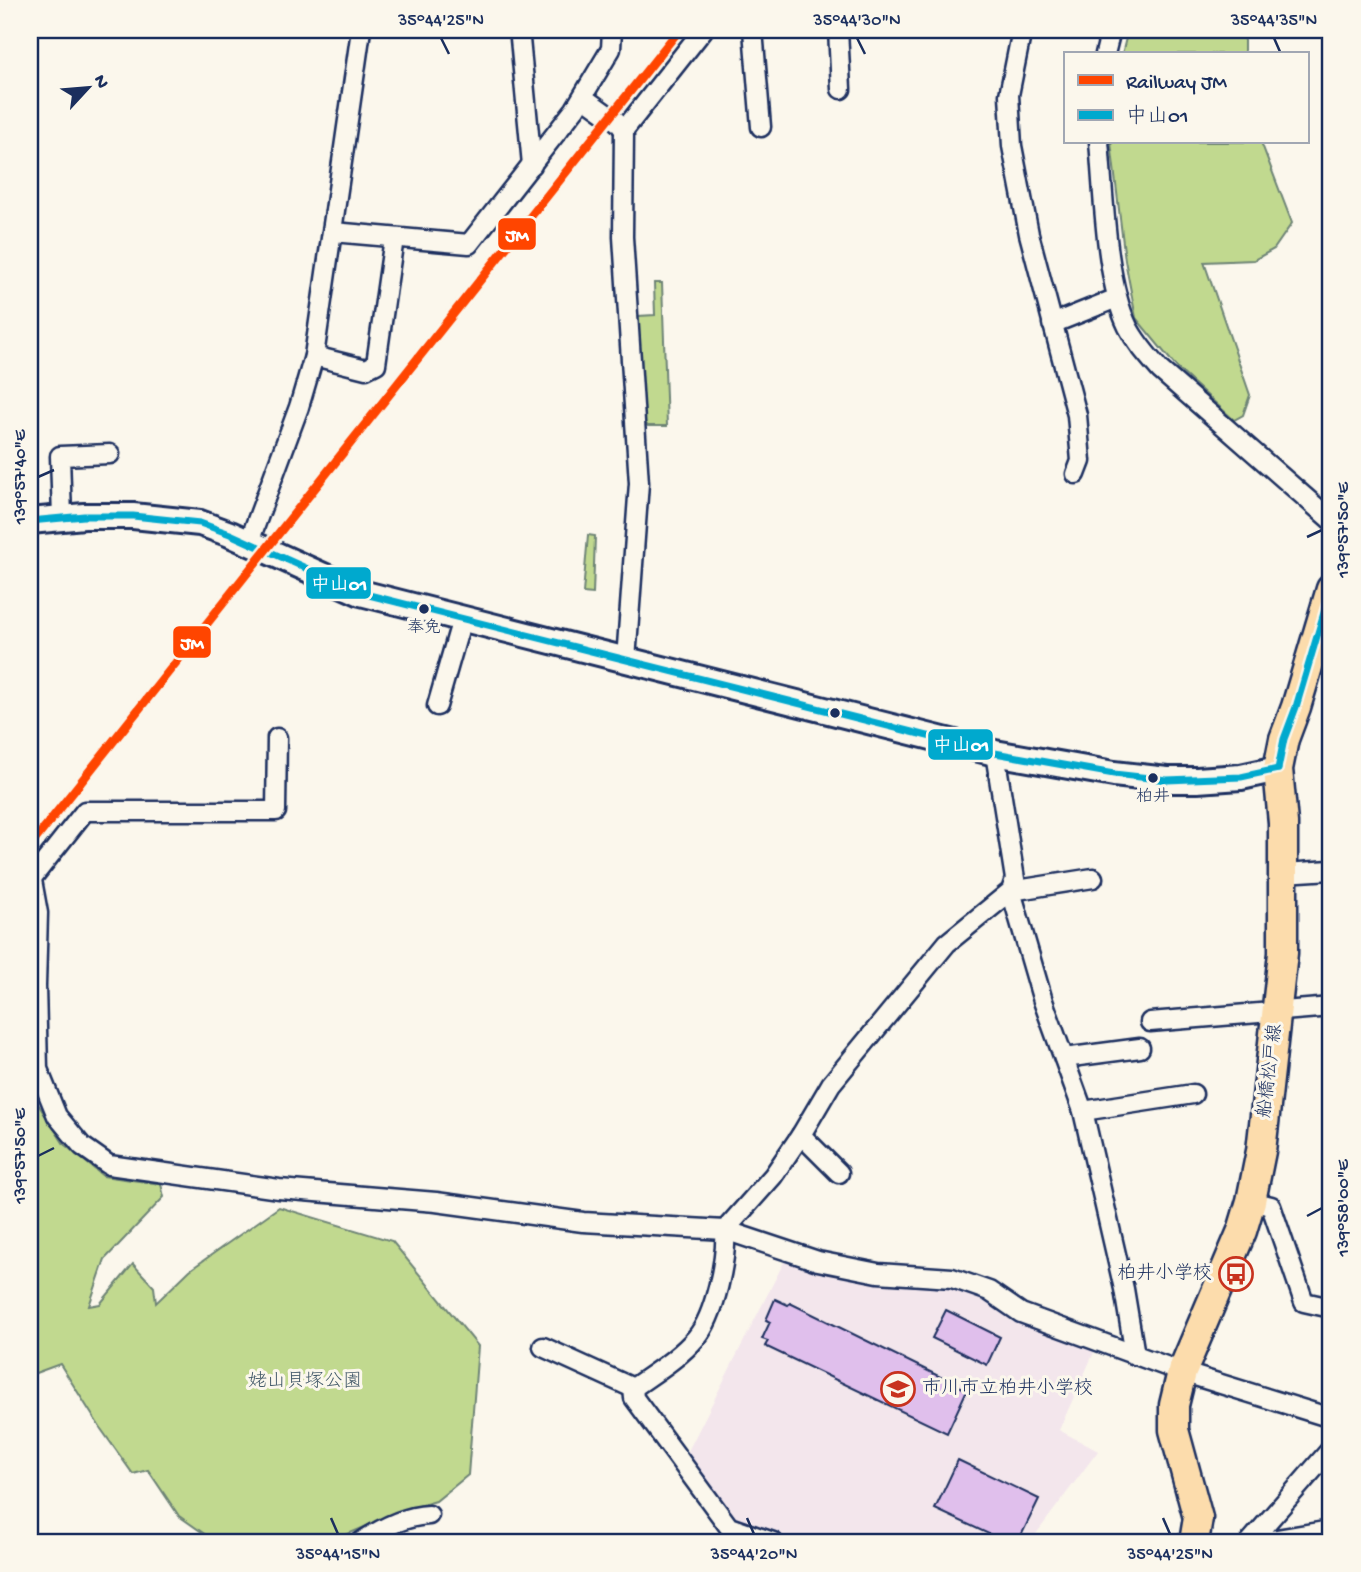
<svg xmlns="http://www.w3.org/2000/svg" width="1361" height="1572" font-family="'Gochi Hand','Klee One',sans-serif">
	<style>
		.built { fill: #f3e6ec }
		.green { fill: #c1d98f; stroke: #6e8476; stroke-width: 2 }
		.building { fill: #e0bfec; stroke: #1b2f5e; stroke-width: 2 }
		.lines { fill: none; stroke-linecap: round; stroke-linejoin: round }
		.street-casing { stroke: #1b2f5e; stroke-width: 23 }
		.secondary-casing { stroke: #1b2f5e; stroke-width: 30 }
		.primary-casing { stroke: #1b2f5e; stroke-width: 33 }
		.street { stroke: #fbf7ec; stroke-width: 18 }
		.secondary { stroke: #fbf7ec; stroke-width: 24 }
		.primary { stroke: #fcdcac; stroke-width: 28 }
		.bus-1-casing { stroke: #fbf7ec; stroke-width: 12 }
		.bus-1 { stroke: #00a9ce; stroke-width: 7 }
		.rail-1-casing { stroke: #fbf7ec; stroke-width: 14 }
		.rail-1 { stroke: #ff4500; stroke-width: 9 }
		.ticks { fill: none; stroke: #1b2f5e; stroke-width: 2.5 }
		.bus-dot { fill: #1b2f5e; stroke: #fbf7ec; stroke-width: 2.5 }
		.labels { text-anchor: middle; dominant-baseline: central; stroke-width: 6; stroke-linejoin: round; paint-order: stroke }
		.bus-label { font-size: 17px; fill: #1b2f5e; stroke: #fbf7ec }
		.street-label { font-size: 19px; fill: #1b2f5e; stroke: #fbf7ec }
		.poi-label { font-size: 19px; fill: #1b2f5e; stroke: #fbf7ec; text-anchor: end }
		.park-label { font-size: 19px; fill: #445a6a; stroke: #fbf7ec }
		.line-badge { stroke: #fbf7ec; stroke-width: 2.5 }
		.badge-label { font-size: 19px; text-anchor: middle; font-weight: bold; fill: #fff }
		.neatline { fill: none; stroke: #1b2f5e; stroke-width: 2.5 }
		.ticks-label { font-size: 18px; text-anchor: middle; fill: #1b2f5e }
	</style>
	<rect width="100%" height="100%" fill="#fbf7ec"/>
	<filter id="ink" filterUnits="userSpaceOnUse"><feTurbulence type="fractalNoise" baseFrequency=".0143" numOctaves="2"/><feDisplacementMap in="SourceGraphic" scale="14" xChannelSelector="R" yChannelSelector="G"/><feConvolveMatrix kernelMatrix="1 2 1 2 8 2 1 2 1" color-interpolation-filters="sRGB"/></filter>
	<g filter="url(#ink)">
		<path class="built" d="M786,1258l157,25 36,13 34,19 83,33 -37,82 39,21 -68,91h-236l-64,-22 -45,-63z"/>
		<g class="green">
			<path d="M1128,30h116v24h-122z"/>
			<path d="M1111,142h150l31,81 -18,26 -20,11 -50,2 46,133 -7,20 -9,5 -56,-51 -42,-51 -11,-58z"/>
			<path d="M654,283h8l5,143h-19l-7,-6 -3,-104 17,-1z"/>
			<path d="M588,535l7,1 -2,58 -10,-1z"/>
			<path d="M30,1070l8,34 26,40 39,32 58,8 3,13 -59,62 -16,47 11,-2 33,-40 21,23 2,16 34,-33 89,-63 113,34 86,105 -10,129 -32,26 -34,10 -68,29 -118,2 -37,-26 -31,-46 -15,4 -32,-45 -41,-65 -30,11z"/>
		</g>
		<g class="building">
			<path d="M775,1299l13,6 2,-2 177,87 -20,43 -182,-87 3,-5 -6,-2 8,-17 -4,-2z"/>
			<path d="M946,1310l54,27 -13,28 -55,-27z"/>
			<path d="M958,1460l81,39 -21,43h-12l-71,-33z"/>
		</g>
		<g class="lines">
			<g class="street-casing">
				<g id="street">
					<path d="M753,30l8,97"/>
					<path d="M838,30l3,59"/>
					<path d="M1022,30l-13,65 3,51 17,88 48,181 4,46 -5,13"/>
					<path d="M520,39l12,126"/>
					<path d="M1105,54l6,-24"/>
					<path d="M583,97l36,26 5,7"/>
					<path d="M1099,142c5,53 6,138 29,185 8,16 20,29 32,43l171,150"/>
					<path d="M333,232l136,12 106,-135 36,-60 1,-19"/>
					<path d="M1052,324l65,-26"/>
					<path d="M314,356l52,13 10,-5 18,-126"/>
					<path d="M62,517l-2,-61 50,-2"/>
					<path d="M249,542l50,-135 15,-51 47,-326"/>
					<path d="M626,660l13,-177 -16,-246 1,-107 79,-100"/>
					<path d="M437,706l25,-87"/>
					<path d="M30,869l8,44 -2,73 2,83 19,47 25,30 27,19 170,24 157,13 147,20 142,8 93,31 60,12 74,5 37,13 32,22 161,59 149,46"/>
					<path d="M1284,873l47,-3"/>
					<path d="M32,878l53,-67h191l1,-73"/>
					<path d="M1093,878l-82,13 32,110 40,110 41,178 11,66"/>
					<path d="M1150,1022l181,-15"/>
					<path d="M1064,1058l76,-10"/>
					<path d="M1083,1111l110,-17"/>
					<path d="M801,1135l38,38"/>
					<path d="M1251,1201l20,5 33,96 27,6"/>
					<path d="M543,1347l90,41"/>
					<path d="M633,1388c21,-15 46,-30 63,-50 19,-22 31,-80 29,-108l48,-54 28,-41 30,-51 116,-141 64,-52 4,-12 -20,-126"/>
					<path d="M633,1388l1,10 95,129 44,15"/>
					<path d="M361,1542c19,-13 44,-26 68,-27"/>
					<path d="M1250,1542l81,-93"/>
					<path d="M1259,1542l72,-12"/>
				</g>
			</g>
			<g class="secondary-casing">
				<path id="secondary" d="M30,521l54,-5h49l67,7 30,11 131,59 634,160 119,21 53,6h30l44,-3 37,-8"/>
			</g>
			<g class="primary-casing">
				<path id="primary" d="M1194,1542l4,-24 -24,-88v-25l8,-33 60,-141 9,-30 10,-50 22,-198v-130l-5,-54 6,-30 12,-32 35,-118"/>
			</g>
			<use href="#street" class="street"/>
			<use href="#secondary" class="secondary"/>
			<use href="#primary" class="primary"/>
			<g class="bus-1-casing">
				<g id="bus-1">
					<path d="M30,521l54,-5h49l67,7 30,11 131,59 634,160 119,21 53,6 74,-3 37,-8"/>
					<path d="M1278,769l6,-30 12,-32 35,-118"/>
				</g>
			</g>
			<use href="#bus-1" class="bus-1"/>
			<g class="rail-1-casing">
				<path id="rail-1" d="M30,846l649,-816"/>
			</g>
			<use href="#rail-1" class="rail-1"/>
		</g>
	</g>
	<path class="ticks" d="M441,38l8,16M857,38l8,16M1274,38l7,16M38,477l16,-7M1307,537l15,-7M38,1156l16,-8M1307,1216l15,-8M331,1518l7,16M747,1518l7,16M1163,1518l7,16"/>
	<defs>
		<g id="bus-ring" transform="scale(1.75)"><circle r="9.5" fill="#fbf7ec" stroke="#c8321e" stroke-width="1.5"/><path d="M-5-6H5V4H4V6H2V4H-2V6H-4V4H-5ZM-3.5-4V0h7V-4ZM-3.5 1.2v1.5H-2V1.2ZM2 1.2v1.5H3.5V1.2Z" fill="#c8321e"/></g>
		<g id="school-ring" transform="scale(1.75)"><circle r="9.5" fill="#fbf7ec" stroke="#c8321e" stroke-width="1.5"/><path d="M0-5L7-2L0 1L-7-2ZM-4 1L0 2.5L4 1V4Q0 6-4 4Z" fill="#c8321e"/></g>
	</defs>
	<g fill-rule="evenodd">
		<use href="#bus-ring" x="1236" y="1274"/>
		<use href="#school-ring" x="898" y="1389"/>
	</g>
	<g class="bus-dot">
		<circle cx="424" cy="609" r="6"/>
		<circle cx="835" cy="713" r="6"/>
		<circle cx="1153" cy="778" r="6"/>
	</g>
	<g class="labels">
		<g class="bus-label">
			<text x="424" y="629">奉免</text>
			<text x="1153" y="798">柏井</text>
		</g>
		<g class="street-label">
			<text transform="translate(1271 1071) rotate(-83)">船橋松戸線</text>
		</g>
		<g class="poi-label">
			<text x="1212" y="1274">柏井小学校</text>
			<text x="922" y="1389" text-anchor="start">市川市立柏井小学校</text>
		</g>
		<g class="park-label">
			<text x="305" y="1382">姥山貝塚公園</text>
		</g>
	</g>
	<g class="line-badge">
		<rect x="497" y="217" width="40" height="34" rx="7" fill="#ff4500"/>
		<rect x="305" y="566" width="67" height="34" rx="7" fill="#00a9ce"/>
		<rect x="172" y="625" width="40" height="34" rx="7" fill="#ff4500"/>
		<rect x="927" y="728" width="67" height="33" rx="7" fill="#00a9ce"/>
	</g>
	<g class="badge-label">
		<text x="517" y="241">JM</text>
		<text x="339" y="590">中山01</text>
		<text x="192" y="649">JM</text>
		<text x="961" y="751">中山01</text>
	</g>
	<rect width="1361" height="1572" fill="none" stroke="#fbf7ec" stroke-width="77"/>
	<rect x="1064" y="52" width="245" height="91" fill="#fbf7ec" stroke="#a1a7b3" stroke-width="2"/>
	<rect x="1078" y="75" width="35" height="10" fill="#ff4500" stroke="#a1a7b3" stroke-width="2"/>
	<text x="1126" y="88" font-size="21" fill="#1b2f5e">Railway JM</text>
	<rect x="1078" y="110" width="35" height="10" fill="#00a9ce" stroke="#a1a7b3" stroke-width="2"/>
	<text x="1126" y="122" font-size="21" fill="#1b2f5e">中山01</text>
	<g transform="translate(88 88) rotate(64)" stroke="#fbf7ec" stroke-width="5" paint-order="stroke">
	<path d="M0-5L12 26L0 18L-12 26Z" fill="#1b2f5e"/>
	<text y="-10" font-size="19" font-weight="bold" text-anchor="middle" fill="#1b2f5e">N</text>
	</g>
	<rect x="38" y="38" width="1284" height="1496" class="neatline"/>
	<g class="ticks-label">
		<text x="441" y="25">35°44'25"N</text>
		<text x="857" y="25">35°44'30"N</text>
		<text x="1274" y="25">35°44'35"N</text>
		<text transform="translate(19 477) rotate(-90)" y="6">139°57'40"E</text>
		<text transform="translate(1342 530) rotate(-90)" y="6">139°57'50"E</text>
		<text transform="translate(19 1156) rotate(-90)" y="6">139°57'50"E</text>
		<text transform="translate(1342 1208) rotate(-90)" y="6">139°58'00"E</text>
		<text x="338" y="1559">35°44'15"N</text>
		<text x="754" y="1559">35°44'20"N</text>
		<text x="1170" y="1559">35°44'25"N</text>
	</g>
</svg>
